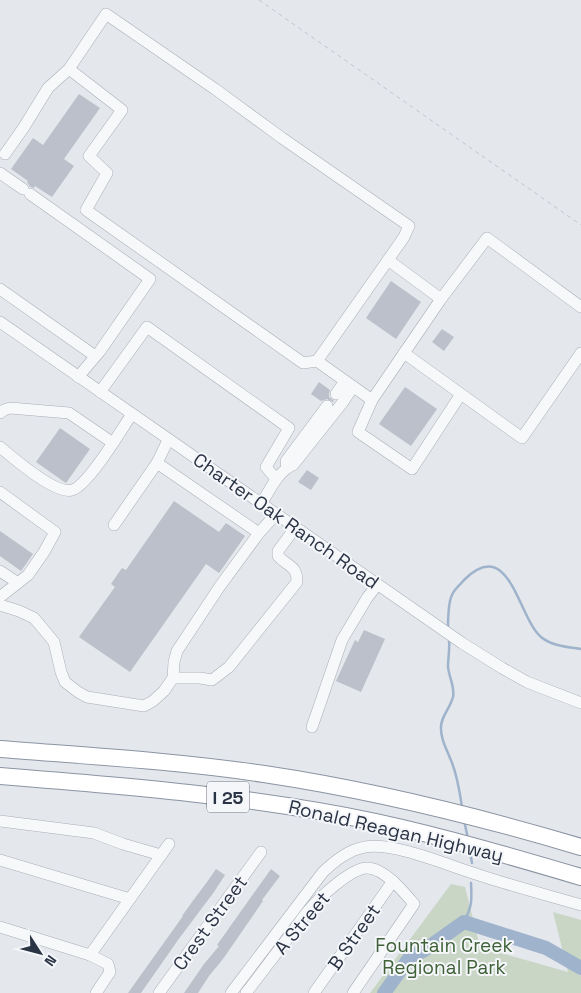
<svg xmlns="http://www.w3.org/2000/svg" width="581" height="993" font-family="'Space Grotesk',sans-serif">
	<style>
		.green { fill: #c9d6c5 }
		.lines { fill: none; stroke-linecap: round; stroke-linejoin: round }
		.stream { stroke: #9fb4cc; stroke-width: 2.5 }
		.river { stroke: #9fb4cc; stroke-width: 14 }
		.building { fill: #bbc0ca }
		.minor-casing { stroke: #a9aeb7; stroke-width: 12 }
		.highway-casing { stroke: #8b94a3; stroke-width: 18 }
		.path { stroke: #c2c5cb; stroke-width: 1; stroke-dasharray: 4 4; stroke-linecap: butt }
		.minor { stroke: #f7f8fa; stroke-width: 11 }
		.highway { stroke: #fff; stroke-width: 16 }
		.labels { text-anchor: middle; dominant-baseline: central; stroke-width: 4; stroke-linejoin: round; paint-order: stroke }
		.shield { fill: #f4f6f9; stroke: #676e7b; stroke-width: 1 }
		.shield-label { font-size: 18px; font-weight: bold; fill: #2b3445 }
		.street-label { font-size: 19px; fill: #2b3445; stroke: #f4f6f9 }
		.park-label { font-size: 19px; fill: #3f6138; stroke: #f4f6f9 }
	</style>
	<rect width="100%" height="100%" fill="#e4e7ec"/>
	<path class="green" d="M451,884l14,3 15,60 88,25 -15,-60 28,8v73h-211z"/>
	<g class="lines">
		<g class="stream">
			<path d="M448,629c0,-9 0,-26 4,-34 2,-6 8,-10 12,-15 46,-46 54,38 77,57 11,9 26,10 40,12"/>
			<path d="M449,640c1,9 -1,17 -1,27 1,10 7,20 5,30 -3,12 -13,20 -12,32 0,11 5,19 9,29 6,13 10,35 12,49"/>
			<path d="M464,820l4,19"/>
			<path d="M470,852l2,11"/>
			<path d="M464,922c8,-16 8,-21 7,-39"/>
		</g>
		<path class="river" d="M384,993l26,-36 13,-6 41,-29 82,26 35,20"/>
	</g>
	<g class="building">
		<path d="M79,94l21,14 -36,51 10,7 -22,31 -17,-11 -1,2 -4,-1 -3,-5 1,-1 -17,-12 22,-31 10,7z"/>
		<path d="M391,281l30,21 -25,37 -30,-21z"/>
		<path d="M442,329l12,8 -10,14 -12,-9z"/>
		<path d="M319,382l11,8 -1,3v4l5,4 -1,1 -6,-3 -6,2 -10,-7z"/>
		<path d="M405,387l32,22 -26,37 -32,-22z"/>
		<path d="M60,428l30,21 -24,34 -3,-2 -27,-19z"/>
		<path d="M307,470l12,8 -8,12 -13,-8z"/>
		<path d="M174,501l45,31 7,-9 19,13 -26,37 -13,-9 -76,108 -51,-35 36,-50 -4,-3 11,-16 4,2z"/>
		<path d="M0,531l33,23 -12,17 -21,-15z"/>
		<path d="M364,630l21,9 -24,53 -25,-11 19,-41 3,2z"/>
		<path d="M216,869l9,6 -11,17 -36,48 -37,53h-13l55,-77h-1l10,-14 15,-20z"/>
		<path d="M271,869l9,7 -18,24 1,1 -40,58 -14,17 -11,17h-14l20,-29 15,-18 -2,-1z"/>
	</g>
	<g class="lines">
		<g class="minor-casing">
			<g id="minor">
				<path d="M5,154l19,-27 24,-39 21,-19 37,-55 109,75 67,49 127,88 -5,11 -16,23 53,39 -69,101 -55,-39 -14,2 -217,-153 21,-37 -18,-17 33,-46 -53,-41"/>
				<path d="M0,173l23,16"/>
				<path d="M30,194l120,85 -50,72 -22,26"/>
				<path d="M0,289l95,67"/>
				<path d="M441,299l46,-61 94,69"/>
				<path d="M0,322l462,321 40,25 25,14 54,21"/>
				<path d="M317,361l71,-101"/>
				<path d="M100,392l47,-65 142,101 -23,39 10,12"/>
				<path d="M336,394l9,-13"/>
				<path d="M461,394l61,44 59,-85"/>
				<path d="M372,400l-14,32 54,37 49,-75 -57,-41"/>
				<path d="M0,413l4,-3 6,-2 59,5 44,30"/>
				<path d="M168,440l-11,23 102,70 17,-19"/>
				<path d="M0,447c13,11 56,48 72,43 16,-4 49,-60 60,-76"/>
				<path d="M287,467l-1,-6 41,-55"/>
				<path d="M0,492l55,40 -11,20 -16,23 -28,22"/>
				<path d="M261,504c9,-14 17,-33 32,-39l50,-63 10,-15"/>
				<path d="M114,525l43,-62"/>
				<path d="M0,571l18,12"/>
				<path d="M0,605l19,6 15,7 20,24 7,30 4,10 13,10 9,5 57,9 9,-5 11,-10 9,-13 1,-16 3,-11 43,-65 39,-53"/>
				<path d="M173,678h27l12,2 17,-13 68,-85c0,-17 -9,-15 -19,-26v-5l17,-23"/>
				<path d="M312,727l30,-87 25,-42 10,-13"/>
				<path d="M0,821l94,12 29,11 38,11"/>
				<path d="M0,860l130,39"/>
				<path d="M0,927l90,28"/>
				<path d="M96,993l14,-21 -2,-8 -18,-9 79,-111"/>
				<path d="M159,993l102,-141"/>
				<path d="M231,993l92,-121c12,-11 25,-22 42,-25 30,-5 84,19 114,28 33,11 68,20 102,30"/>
				<path d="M246,993c14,-18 28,-37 42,-55 7,-9 13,-19 21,-28 10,-12 42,-42 58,-42 17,0 37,24 47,36l-61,89"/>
				<path d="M314,993l79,-112"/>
			</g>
		</g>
		<g class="highway-casing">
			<g id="highway">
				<path d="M0,749c88,7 177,12 264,25 107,16 213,42 317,73"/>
				<path d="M0,776c126,10 252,20 376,46 69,15 137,35 205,55"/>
			</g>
		</g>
		<path class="path" d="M259,0l322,225"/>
		<use href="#minor" class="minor"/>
		<use href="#highway" class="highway"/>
	</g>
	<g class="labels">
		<rect class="shield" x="207" y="781.5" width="42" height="31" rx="4"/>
		<g class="shield-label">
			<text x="228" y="797">I 25</text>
		</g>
		<g class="street-label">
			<text transform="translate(286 521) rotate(35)">Charter Oak Ranch Road</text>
			<text transform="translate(396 831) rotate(13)">Ronald Reagan Highway</text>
			<text transform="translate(210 923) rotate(-54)">Crest Street</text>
			<text transform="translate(302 923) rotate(-50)">A Street</text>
			<text transform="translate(354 937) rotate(-55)">B Street</text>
		</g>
		<g class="park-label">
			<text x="444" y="945">Fountain Creek<tspan x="444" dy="22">Regional Park</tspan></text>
		</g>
	</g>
	<g transform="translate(40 953) rotate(126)" stroke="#f4f6f9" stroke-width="4" paint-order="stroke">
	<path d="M0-4L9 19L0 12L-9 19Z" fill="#2b3445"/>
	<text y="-8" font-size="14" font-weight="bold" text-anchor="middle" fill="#2b3445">N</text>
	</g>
</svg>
